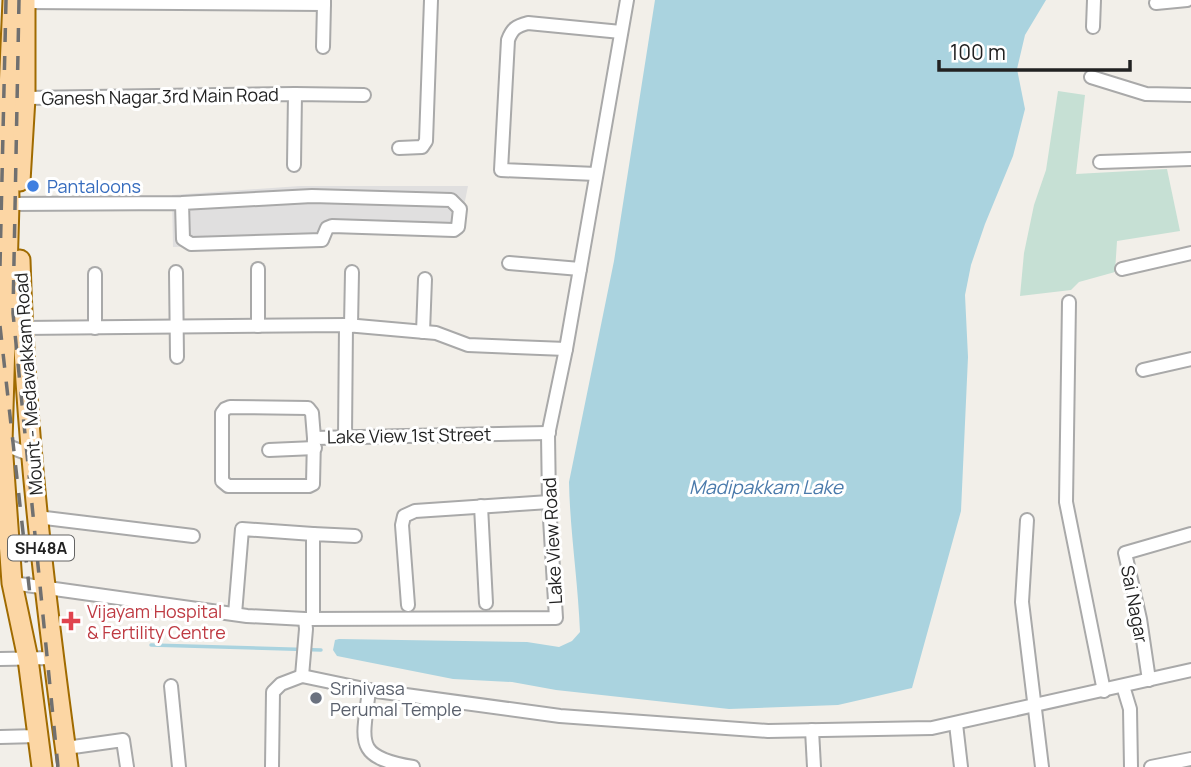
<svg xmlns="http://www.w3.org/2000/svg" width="1191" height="767" font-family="Manrope,sans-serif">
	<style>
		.residential { fill: #e0dfdf }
		.wetland { fill: #c6e0d4 }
		.water { fill: #aad3df }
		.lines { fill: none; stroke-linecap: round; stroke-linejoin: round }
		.stream { stroke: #aad3df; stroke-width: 3.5 }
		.street-casing { stroke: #a9a9a9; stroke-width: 16 }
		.primary-casing { stroke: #a06b00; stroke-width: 23 }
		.street { stroke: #fff; stroke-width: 12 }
		.primary { stroke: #fcd6a4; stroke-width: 19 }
		.rail { stroke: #707070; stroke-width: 3.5; stroke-dasharray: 14 14; stroke-linecap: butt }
		.shop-dot { fill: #3f7fe0; stroke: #fff; stroke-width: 2.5 }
		.health-dot { fill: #e0444e; stroke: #fff; stroke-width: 2.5 }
		.worship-dot { fill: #6b7280; stroke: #fff; stroke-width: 2.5 }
		.labels { text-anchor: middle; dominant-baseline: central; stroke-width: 6; stroke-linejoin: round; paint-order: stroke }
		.shield { fill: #fff; stroke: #646464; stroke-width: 2 }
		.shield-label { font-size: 16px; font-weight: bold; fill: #222 }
		.street-label { font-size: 18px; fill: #222; stroke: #fff }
		.shop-label { font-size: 18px; fill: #366cbe; stroke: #fff; text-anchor: start }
		.health-label { font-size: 18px; fill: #be3a42; stroke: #fff; text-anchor: start }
		.worship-label { font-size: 18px; fill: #5b616d; stroke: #fff; text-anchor: start }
		.water-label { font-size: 19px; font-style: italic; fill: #4a7aab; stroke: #fff }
	</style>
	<rect width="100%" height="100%" fill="#f2efe9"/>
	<path class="residential" d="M300,186h168l-9,45 -129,-1v13l-157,4 -1,-52z"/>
	<path class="wetland" d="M1058,91l27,4 -9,79 91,-5 13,62 -63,10 -2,31 -36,10 -8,8 -51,6 4,-43 10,-48 12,-35z"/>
	<path class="water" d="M655,0h391l-21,35 -8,34 8,40 -12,47 -28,68 -14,41 -6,30 3,62 -7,154 -49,177 -74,17 -109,4 -173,-19 -44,-8 -59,-3 -116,-23 -4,-6 2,-10 4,-1 188,3 32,5 13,-6 8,-9c-2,-51 -10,-100 -11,-150l45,-221z"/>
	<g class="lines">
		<path class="stream" d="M151,645l170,5"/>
		<g class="street-casing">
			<g id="street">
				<path d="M25,2l299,2v-4"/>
				<path d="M1156,3l31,-3"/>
				<path d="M1093,27l1,-27"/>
				<path d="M323,47l1,-43"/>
				<path d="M1091,77l55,17 45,1"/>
				<path d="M25,98l270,-4 69,1"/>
				<path d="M399,148l23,-1 4,-6 5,-141"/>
				<path d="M1100,162l91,-3"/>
				<path d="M294,165l1,-71"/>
				<path d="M596,174l-95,-4 7,-130c4,-11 8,-14 20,-17l93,9"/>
				<path d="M9,204l173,-1 1,36 8,5 131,-4 5,-12 5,-2 122,4 4,-3 2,-18 -9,-9 -139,-4 -130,7"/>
				<path d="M509,263l71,6"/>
				<path d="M1122,269l69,-16"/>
				<path d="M176,272l1,85"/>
				<path d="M95,274v54"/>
				<path d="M1069,302l-3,200 38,189"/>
				<path d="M258,326v-57"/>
				<path d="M351,326l1,-54"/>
				<path d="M22,328l324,-3 90,8 32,12 98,4"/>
				<path d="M423,332l2,-53"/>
				<path d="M1143,370l48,-11"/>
				<path d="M345,436l1,-111"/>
				<path d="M314,438l-2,-25 -4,-5 -78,-1 -5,2 -3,4v68l6,5h81l4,-2 1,-46 235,-5"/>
				<path d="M0,443l31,12"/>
				<path d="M269,450l46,-2"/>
				<path d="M481,506l5,97"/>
				<path d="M37,517l156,19"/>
				<path d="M1027,520l-5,82 20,165"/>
				<path d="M12,583l235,33 58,3 251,-1 -7,-116 -1,-67 18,-86 61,-349"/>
				<path d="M408,605l-6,-80 2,-9 11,-5 134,-9"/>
				<path d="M235,614l7,-85 71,5"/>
				<path d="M313,619v-85l42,2"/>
				<path d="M0,659l54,-1"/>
				<path d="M302,676l4,-47 -1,-10"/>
				<path d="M1149,680l-9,-61 -15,-66 66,-19"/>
				<path d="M171,686l8,81"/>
				<path d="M1123,686l7,23 1,58"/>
				<path d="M369,690c-6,52 -16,67 44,77"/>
				<path d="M956,724l5,43"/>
				<path d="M812,730l2,37"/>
				<path d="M0,737l38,-1"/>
				<path d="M66,748l57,-8 4,27"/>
				<path d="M272,767l1,-75 8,-8 21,-8 67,14 191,26 208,15 164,-3 259,-58"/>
				<path d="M1151,767l40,-8"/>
			</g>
		</g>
		<g class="primary-casing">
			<g id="primary">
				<path d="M13,0l-5,114 1,90 -7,239 10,140 16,76 14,108"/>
				<path d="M20,181l5,-83v-97"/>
				<path d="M20,260c5,170 25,339 48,507"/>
			</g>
		</g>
		<use href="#street" class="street"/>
		<use href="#primary" class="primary"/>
		<g class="rail">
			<path d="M19,0l-6,313 45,454"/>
			<path d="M0,266l6,-266"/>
			<path d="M0,326l31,278"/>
		</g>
	</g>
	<circle class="shop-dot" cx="33" cy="186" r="7"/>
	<path class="health-dot" d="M67.5 610.5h7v7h7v7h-7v7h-7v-7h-7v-7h7z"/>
	<circle class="worship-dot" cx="316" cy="698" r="7"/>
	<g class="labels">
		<rect class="shield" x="8" y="535.5" width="66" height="25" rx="5"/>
		<g class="shield-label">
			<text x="41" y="548">SH48A</text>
		</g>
		<g class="street-label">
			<text transform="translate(160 96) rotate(-1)">Ganesh Nagar 3rd Main Road</text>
			<text transform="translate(28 384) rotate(-94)">Mount - Medavakkam Road</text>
			<text transform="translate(409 435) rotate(-1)">Lake View 1st Street</text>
			<text transform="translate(552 541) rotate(-93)">Lake View Road</text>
			<text transform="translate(1135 604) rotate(79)">Sai Nagar</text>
		</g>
		<g class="shop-label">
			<text x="47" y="186">Pantaloons</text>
		</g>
		<g class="health-label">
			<text x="87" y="611">Vijayam Hospital<tspan x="87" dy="21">&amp; Fertility Centre</tspan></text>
		</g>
		<g class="worship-label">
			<text x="330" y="688">Srinivasa<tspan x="330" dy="21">Perumal Temple</tspan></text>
		</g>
		<g class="water-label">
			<text x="766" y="487">Madipakkam Lake</text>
		</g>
	</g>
	<path d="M939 60v10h191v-10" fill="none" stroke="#222222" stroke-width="3.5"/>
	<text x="950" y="60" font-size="21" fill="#222222" stroke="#ffffff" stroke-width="5" paint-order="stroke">100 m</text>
</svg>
